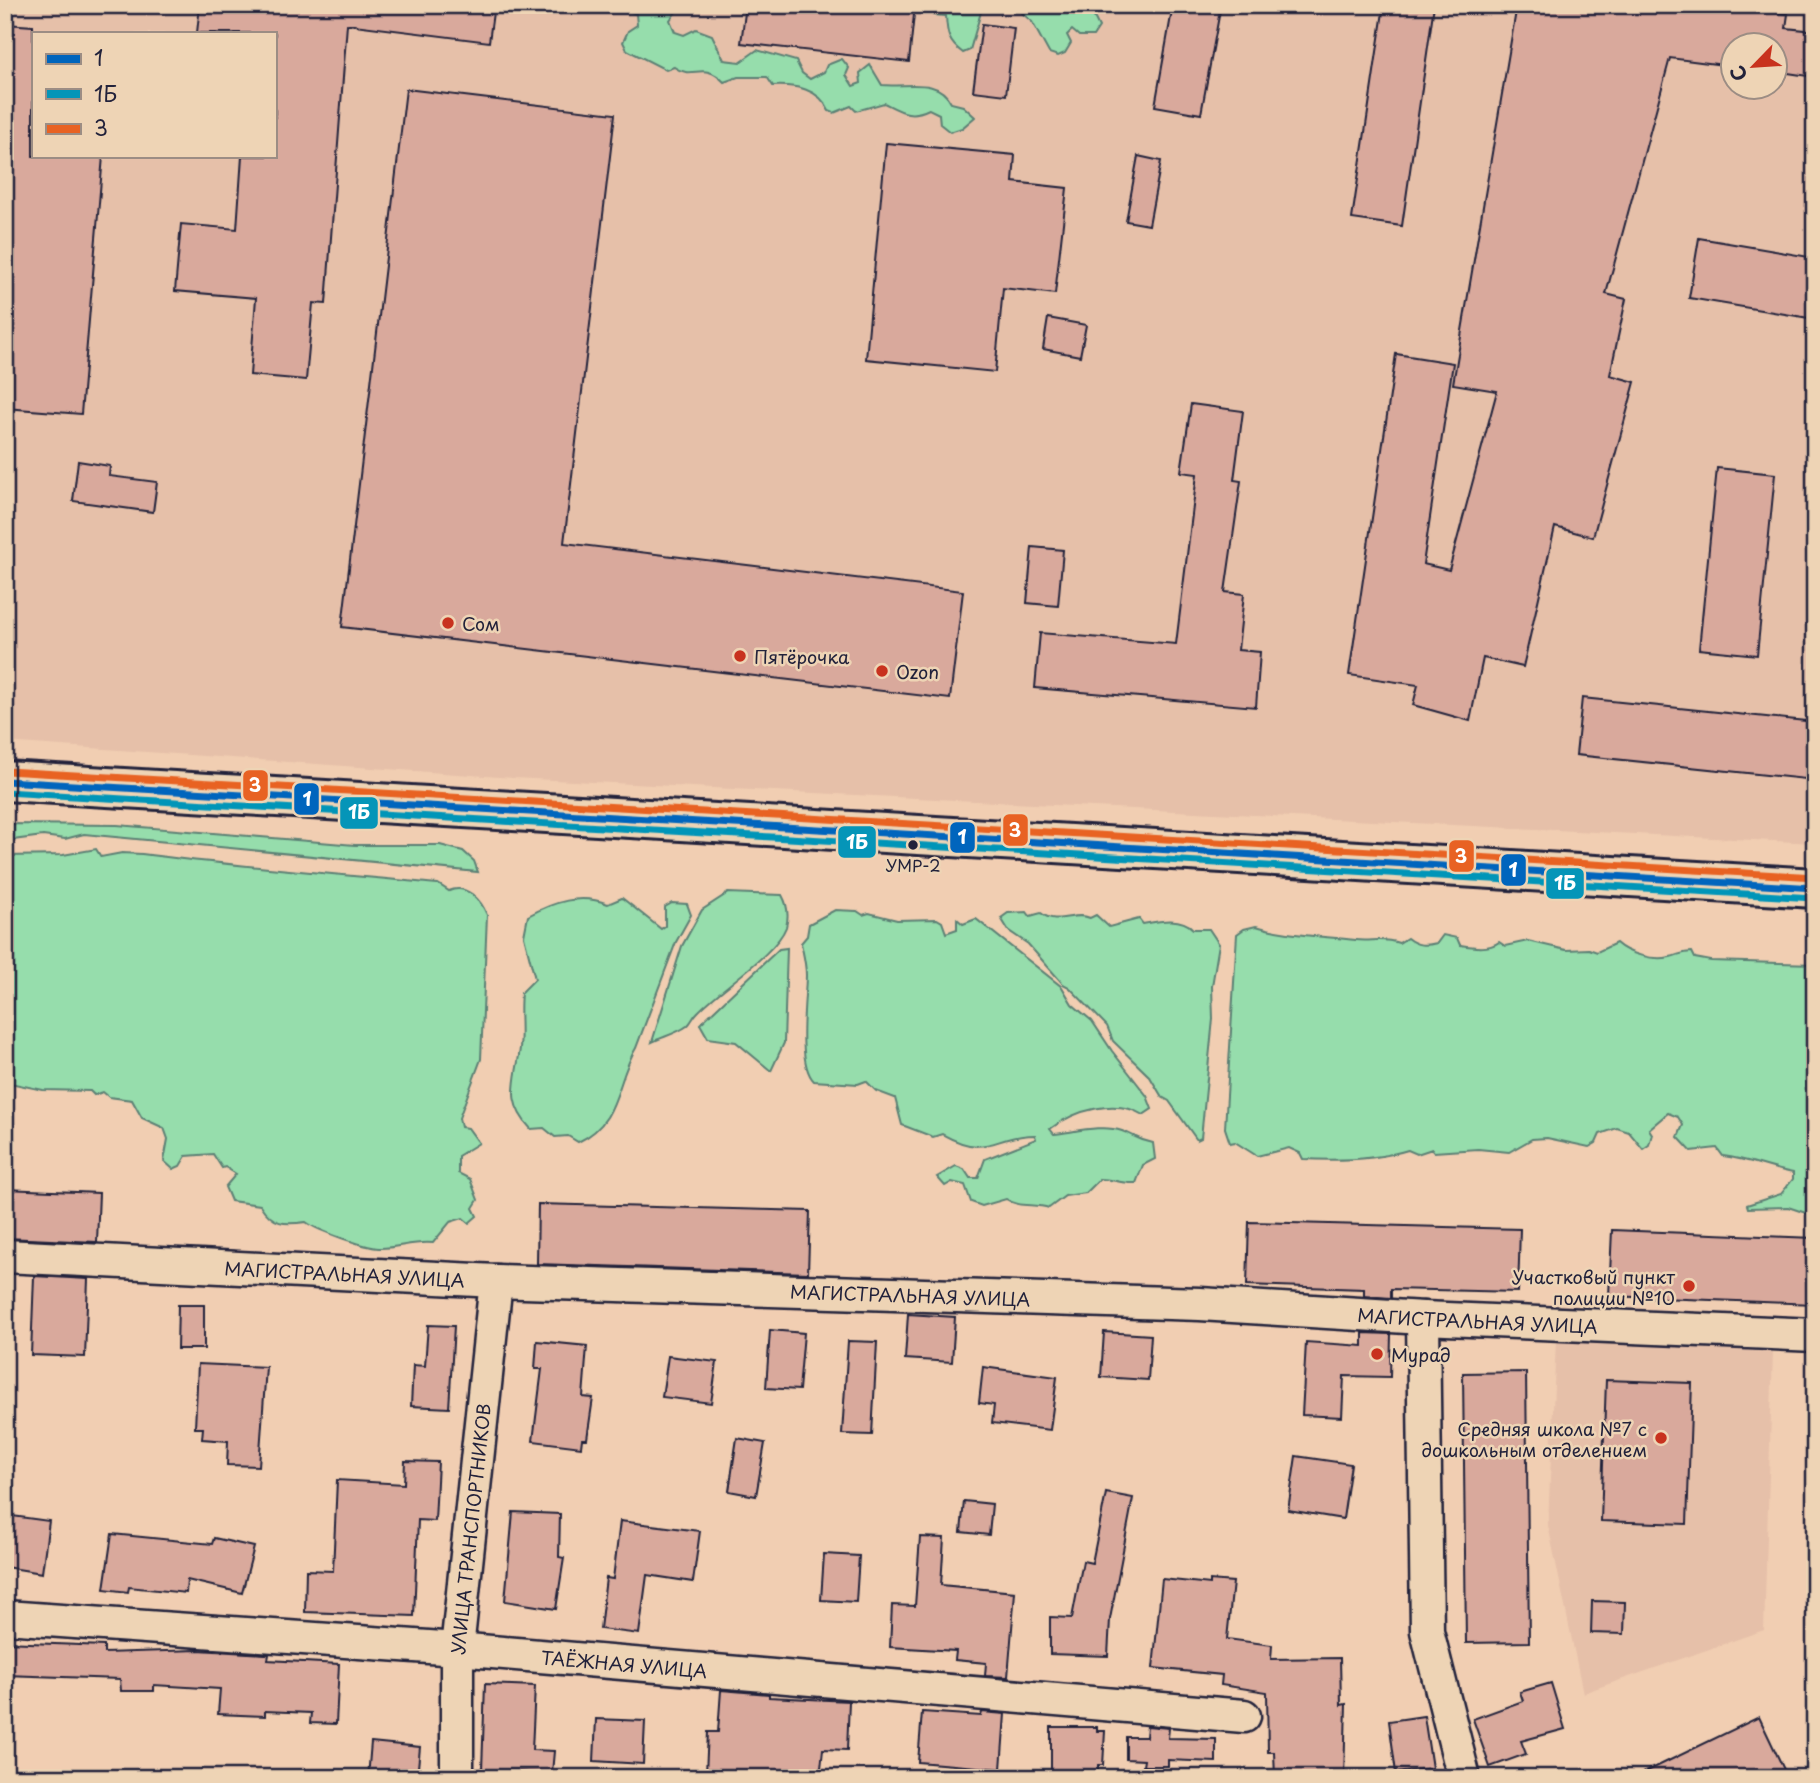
<svg xmlns="http://www.w3.org/2000/svg" width="1820" height="1783" font-family="'Playpen Sans',sans-serif">
	<style>
		.built { fill: #e6c0a9; fill-rule: evenodd }
		.green { fill: #96ddac; stroke: #5c8074; stroke-width: 2 }
		.building { fill: #d9a99c; stroke: #22223b; stroke-width: 2 }
		.lines { fill: none; stroke-linecap: round; stroke-linejoin: round }
		.minor-casing { stroke: #22223b; stroke-width: 37 }
		.secondary-casing { stroke: #22223b; stroke-width: 44 }
		.minor { stroke: #eed4b5; stroke-width: 32 }
		.secondary { stroke: #eed4b5; stroke-width: 38 }
		.bus-1-casing { stroke: #eed4b5; stroke-width: 12 }
		.bus-2-casing { stroke: #eed4b5; stroke-width: 12 }
		.bus-3-casing { stroke: #eed4b5; stroke-width: 12 }
		.bus-1 { stroke: #0065bd; stroke-width: 7 }
		.bus-2 { stroke: #0595b8; stroke-width: 7 }
		.bus-3 { stroke: #e86223; stroke-width: 7 }
		.poi-dot { fill: #c8321e; stroke: #eed4b5; stroke-width: 2.5 }
		.bus-dot { fill: #22223b; stroke: #eed4b5; stroke-width: 2.5 }
		.labels { text-anchor: middle; dominant-baseline: central; stroke-width: 5; stroke-linejoin: round; paint-order: stroke }
		.bus-label { font-size: 16px; fill: #22223b; stroke: #eed4b5 }
		.poi-label { font-size: 18px; fill: #22223b; stroke: #eed4b5; text-anchor: start }
		.street-label { font-size: 18px; fill: #22223b; stroke: #eed4b5 }
		.line-badge { stroke: #eed4b5; stroke-width: 2.5 }
		.badge-label { font-size: 19px; text-anchor: middle; font-weight: bold; fill: #fff }
	</style>
	<rect width="100%" height="100%" fill="#f1ceb2"/>
	<filter id="ink" filterUnits="userSpaceOnUse"><feTurbulence type="fractalNoise" baseFrequency=".0143" numOctaves="2"/><feDisplacementMap in="SourceGraphic" scale="14" xChannelSelector="R" yChannelSelector="G"/><feConvolveMatrix kernelMatrix="1 2 1 2 8 2 1 2 1" color-interpolation-filters="sRGB"/></filter>
	<g filter="url(#ink)">
		<g class="built">
			<path d="M5,5h1810v838l-1302,-65 -508,-36zM33,33h242v123h-242zM1732,46h42v42h-42z"/>
			<path d="M1556,1340l217,12 -9,278 -181,63 -35,-168z"/>
		</g>
		<g class="green">
			<path d="M625,5h56l-11,15 5,12 9,3 12,-6 16,6 12,25 16,2 17,-12 39,11 6,12 8,6 14,-7 3,-7 15,-6 7,9 -3,7 7,11 8,-3 -1,-10 10,-8 12,20c23,3 56,-9 69,18l12,3 12,11 -13,11 -12,4 -10,-8 -1,-10 -10,-5c-19,9 -27,3 -45,-6l-28,8 -5,-5 -17,7 -5,-2c-10,-23 -34,-26 -56,-25l-6,-9h-29l-14,5c-21,-22 -31,-1 -50,-15l-8,3 -39,-20 -4,-8 5,-11 9,-6 -1,-11 -10,-4z"/>
			<path d="M926,5h57l-13,45 -7,3c-15,-11 -16,-19 -17,-37l-13,-1z"/>
			<path d="M1013,5h75l11,22 -6,9h-14l-7,-6 -5,5 4,8 -6,10 -7,3 -9,-3 -17,-31z"/>
			<path d="M5,824l112,1 238,20h85l23,6 11,10 4,11 -394,-38 -19,5 -22,-3 -38,5z"/>
			<path d="M96,849l5,8 21,-4 20,1c98,13 197,20 296,30l11,7c17,-8 32,9 38,24l-6,144 -22,59 2,9 7,1 11,15 -21,13v17l12,6 8,21 -5,8 4,8 -8,7 -6,-5 -13,4 -17,21c-20,-2 -38,6 -54,5 -15,-1 -61,-17 -73,-26 -22,3 -33,3 -46,-17l-29,-4 -6,-14 11,-13 -11,-7 -3,1 -9,-14 -27,2 -6,10 -7,3 -9,-8 4,-22 -4,-11 -22,-10 -10,-18 -23,-3 -6,-5 -9,3 -4,-4 -47,-1 -38,-8v-226l58,-1z"/>
			<path d="M728,893l54,2c5,9 7,21 4,32 -10,27 -68,63 -89,86 -4,4 -6,10 -10,13 -9,7 -25,11 -35,16l30,-96 20,-36z"/>
			<path d="M622,898l39,31 4,-3v-19l7,-4 15,1 4,11 -15,27 -40,106c-21,34 -15,74 -58,94l-10,-6 -13,1 -11,-9 -13,1c-27,-29 -15,-46 -11,-81 2,-18 -1,-36 1,-55l14,-14 -11,-43 4,-20c25,-14 52,-23 80,-12z"/>
			<path d="M835,910l22,1 6,4 6,-2 28,7 40,-1 5,3 4,11 11,-4v-10l6,5 13,-5 86,68 10,17 20,17 20,30 35,45 5,13 -9,6c-27,-17 -68,-5 -93,14l4,5c20,-2 48,-10 68,-3 12,4 15,9 31,12l2,16 -12,6 -7,18c-14,1 -23,-4 -36,-4l-14,14 -21,3 -16,12c-15,-5 -30,0 -43,-9l-24,7 -11,-4 -6,-17 -13,-3 -7,4 -8,-9 19,-11 8,3 6,9h8l7,-19 51,-20 -1,-4c-43,0 -46,25 -93,-1l-9,3 -31,-12 -7,-27 -19,-7 -10,-10 -8,3 -44,-3c-18,-18 -8,-82 -8,-106 0,-11 -3,-22 -5,-32l6,-7 2,-12z"/>
			<path d="M1027,912l3,4 11,-3c15,13 34,-2 49,5l6,-3 13,12 30,-8 4,5c16,-3 38,-8 50,5h16l10,15 -7,42 1,33 -12,119 -4,2 -28,-39 -7,-4 -12,-20 -37,-36 -6,-15 -38,-39 -6,-3 -35,-40 -19,-13 -8,-13 7,-5z"/>
			<path d="M1256,926c32,10 66,10 100,14 16,2 25,-3 43,3l8,-5c10,8 18,8 30,5l6,-8 14,3 3,7c12,2 29,5 39,-3l6,4 23,-5 38,9 23,-1 8,3 19,-9c12,11 37,18 54,14 9,-2 12,-5 22,-5l3,6 16,3 104,3v252l-27,-9 -40,1 -1,-3 34,-11 12,-15v-6c-25,-5 -45,-14 -70,-17l-6,-8 -26,3 -13,-14 5,-12 -5,-8 -10,-4 -19,16 3,5 -3,11 -6,4 -14,-17 -12,-4 -17,6 -4,9 -7,4 -42,-9 -15,1 -23,13 -31,-3 -44,3 -2,-3 -15,5 -9,-4c-33,10 -70,11 -105,9l-3,-6 -11,-5 -32,8 -22,-14 -5,1 -5,-15 12,-194 7,-5z"/>
			<path d="M787,948l-3,95 -13,28 -35,-29 -28,-4 -8,-14 79,-75z"/>
		</g>
		<g class="building">
			<path d="M200,5h294l-5,37 -142,-18 -21,280 -13,-1 -7,77 -56,-5 6,-77 -81,-7 6,-67 56,5 5,-73h33v-123h-78z"/>
			<path d="M746,5h169l-6,57 -168,-19z"/>
			<path d="M1173,5h48l-20,109 -46,-8z"/>
			<path d="M1384,5h50l-32,221 -50,-7z"/>
			<path d="M1517,5h205l66,9 -2,14 29,3v46l-41,-6v-25h-42v20l-62,-8 -64,236 20,5 -16,76 25,7 -42,155 -38,-10 -32,140 -40,-9 -13,63 -57,-16 5,-20 -69,-10 47,-321 57,9 -30,201 26,6 48,-179 -44,-7z"/>
			<path d="M5,24l28,2v130h70l-22,258 -76,-6z"/>
			<path d="M982,24l32,4 -8,67 -33,-4z"/>
			<path d="M406,89l209,25 -51,429 399,48 -13,108 -608,-72z"/>
			<path d="M886,143l129,12 -2,27 54,6 -12,106 -52,-6 -8,84 -129,-13z"/>
			<path d="M1138,156l23,5 -12,64 -23,-4z"/>
			<path d="M1699,238l116,20v61l-126,-21z"/>
			<path d="M1048,318l38,7 -6,31 -37,-7z"/>
			<path d="M1191,404l52,7 -9,69 7,1 -16,111 19,2 -6,56 22,2 -4,55 -221,-19 5,-55 136,11 21,-170 -16,-2z"/>
			<path d="M78,461l32,5 -1,10 48,6 -4,30 -80,-11z"/>
			<path d="M1717,468l58,6 -18,181 -58,-6z"/>
			<path d="M1032,547l31,3 -5,56 -31,-3z"/>
			<path d="M1582,698l233,24v58l-239,-25z"/>
			<path d="M5,1189l94,4 -2,49 -92,-4z"/>
			<path d="M538,1204l272,7 -2,62 -271,-9z"/>
			<path d="M1249,1222l271,7 -2,63 -127,-3v9l-27,-2v-7l-117,-4z"/>
			<path d="M1612,1230l203,8v66l-206,-8z"/>
			<path d="M34,1276l54,3 -3,78 -54,-2z"/>
			<path d="M178,1305h26v44h-27z"/>
			<path d="M908,1314l47,3 -3,45 -47,-3z"/>
			<path d="M428,1325l26,1 -5,82 -38,-2 2,-41 12,1z"/>
			<path d="M770,1330l34,3 -5,57 -33,-2z"/>
			<path d="M1104,1332l47,3 -3,45 -47,-3z"/>
			<path d="M1363,1333l28,1 -1,43 -46,-1 -2,41 -40,-2 4,-73 57,4z"/>
			<path d="M537,1341l50,5 -4,51 10,1 -6,41h-5l-1,8 -48,-6 9,-72h-7z"/>
			<path d="M848,1341l29,1 -5,93 -30,-1z"/>
			<path d="M668,1356l49,6 -6,41 -49,-6z"/>
			<path d="M198,1364l68,3 -7,99 -32,-1 1,-24 -26,-2 1,-11h-8z"/>
			<path d="M983,1367l74,10 -7,53 -58,-7 2,-18 -15,-2z"/>
			<path d="M1526,1372l3,270 -63,1 -3,-270z"/>
			<path d="M1606,1380l86,3 -5,141 -86,-3z"/>
			<path d="M737,1438l28,5 -9,53 -27,-5z"/>
			<path d="M1296,1456l55,8 -8,55 -55,-9z"/>
			<path d="M405,1461l33,1 -3,59 -17,-1 -4,96 -109,-4 1,-42 27,1 4,-91 67,4z"/>
			<path d="M1106,1493l27,5 -23,121 -2,37 -58,-2v-37l22,1 11,-57 9,2z"/>
			<path d="M964,1501l28,3 -3,31 -28,-3z"/>
			<path d="M513,1512l47,2 -1,43 5,1 -8,51 -51,-8z"/>
			<path d="M5,1515l44,6 -7,52 -37,-6z"/>
			<path d="M620,1521l80,10 -7,51 -46,-7 -8,59 -39,-5 6,-51 7,1z"/>
			<path d="M112,1534l100,10 2,-6 40,9 -12,46 -55,-13 -1,13 -57,-6 -1,5 -24,-3z"/>
			<path d="M920,1537l24,1 -3,47 74,7 -7,85 -23,-1 1,-13 -31,-3 1,-9 -66,-4 2,-42 23,1z"/>
			<path d="M824,1554l35,2 -3,46 -35,-2z"/>
			<path d="M1162,1579l48,5v-4l23,2 -6,57 45,6 -1,14 69,-1 1,47 5,-1 -2,74h-69l-1,-26h-6l-1,-60 -46,-7 1,-10 -69,-7z"/>
			<path d="M1592,1601l33,1 -1,32 -33,-1z"/>
			<path d="M5,1642l99,4v7l94,-3 67,4h4l-1,6 71,4 -3,60 -26,-1 1,-10 -46,-2v5l-47,-2 2,-25 -66,-4v6h-33l-1,-12 -115,-4z"/>
			<path d="M1551,1683l14,46 -44,12 5,13 -36,13 -17,-48 50,-18 -3,-9z"/>
			<path d="M485,1684l50,2 -3,64 22,1 -2,22 -70,-3z"/>
			<path d="M721,1690l48,4v3l80,4 -2,49 -24,-1 -3,29 -114,-5 2,-41h10z"/>
			<path d="M922,1712l59,4 1,-4 23,2 -4,55 -83,-7z"/>
			<path d="M1424,1716l8,52 -36,5 -7,-52z"/>
			<path d="M1759,1717l29,61h-155z"/>
			<path d="M596,1719l49,2 -2,43 -49,-3z"/>
			<path d="M1147,1726l22,2 -1,10 48,1v23l-48,-2v6h-25l1,-6 -18,-1v-22h20z"/>
			<path d="M1051,1727h46v4h8l-2,34h-5v13h-47z"/>
			<path d="M371,1742l49,5 -3,31h-49z"/>
		</g>
		<g class="lines">
			<g class="minor-casing">
				<g id="minor">
					<path id="s1" d="M5,1256l491,25 704,23 223,14 392,17"/>
					<path d="M1423,1318l4,313 37,147"/>
					<path id="s2" d="M5,1617l452,32 787,67"/>
					<path id="s3" d="M457,1778v-129l39,-368"/>
				</g>
			</g>
			<g class="secondary-casing">
				<path id="secondary" d="M5,781l1810,107"/>
			</g>
			<use href="#minor" class="minor"/>
			<use href="#secondary" class="secondary"/>
			<g class="bus-1-casing">
				<path id="bus-1" d="M5,781l1810,107"/>
			</g>
			<g class="bus-2-casing">
				<path id="bus-2" d="M5,792l1809,106"/>
			</g>
			<g class="bus-3-casing">
				<path id="bus-3" d="M6,771l1809,106"/>
			</g>
			<use href="#bus-1" class="bus-1"/>
			<use href="#bus-2" class="bus-2"/>
			<use href="#bus-3" class="bus-3"/>
		</g>
	</g>
	<g class="poi-dot">
		<circle cx="448" cy="623" r="7"/>
		<circle cx="740" cy="656" r="7"/>
		<circle cx="882" cy="671" r="7"/>
		<circle cx="1689" cy="1286" r="7"/>
		<circle cx="1377" cy="1354" r="7"/>
		<circle cx="1661" cy="1438" r="7"/>
	</g>
	<circle class="bus-dot" cx="913" cy="845" r="6"/>
	<g class="labels">
		<g class="bus-label">
			<text x="913" y="865">УМР-2</text>
		</g>
		<g class="poi-label">
			<text x="462" y="623">Сом</text>
			<text x="754" y="656">Пятёрочка</text>
			<text x="896" y="671">Ozon</text>
			<text x="1675" y="1276" text-anchor="end">Участковый пункт<tspan x="1675" dy="21">полиции №10</tspan></text>
			<text x="1391" y="1354">Мурад</text>
			<text x="1647" y="1428" text-anchor="end">Средняя школа №7 с<tspan x="1647" dy="21">дошкольным отделением</tspan></text>
		</g>
		<g class="street-label">
			<text stroke="none"><textPath href="#s1" startOffset="340">МАГИСТРАЛЬНАЯ УЛИЦА</textPath></text>
			<text stroke="none"><textPath href="#s1" startOffset="906">МАГИСТРАЛЬНАЯ УЛИЦА</textPath></text>
			<text stroke="none"><textPath href="#s1" startOffset="1474">МАГИСТРАЛЬНАЯ УЛИЦА</textPath></text>
			<text stroke="none"><textPath href="#s3" startOffset="250">УЛИЦА ТРАНСПОРТНИКОВ</textPath></text>
			<text stroke="none"><textPath href="#s2" startOffset="621">ТАЁЖНАЯ УЛИЦА</textPath></text>
		</g>
	</g>
	<g class="line-badge">
		<rect x="242" y="769" width="27" height="33" rx="7" fill="#e86223"/>
		<rect x="293" y="782" width="27" height="34" rx="7" fill="#0065bd"/>
		<rect x="339" y="796" width="40" height="34" rx="7" fill="#0595b8"/>
		<rect x="1002" y="813" width="27" height="34" rx="7" fill="#e86223"/>
		<rect x="949" y="821" width="27" height="33" rx="7" fill="#0065bd"/>
		<rect x="837" y="825" width="40" height="34" rx="7" fill="#0595b8"/>
		<rect x="1448" y="839" width="27" height="34" rx="7" fill="#e86223"/>
		<rect x="1500" y="853" width="27" height="34" rx="7" fill="#0065bd"/>
		<rect x="1545" y="867" width="40" height="33" rx="7" fill="#0595b8"/>
	</g>
	<g class="badge-label">
		<text x="255" y="792">3</text>
		<text x="307" y="806">1</text>
		<text x="359" y="819">1Б</text>
		<text x="1015" y="837">3</text>
		<text x="962" y="844">1</text>
		<text x="857" y="849">1Б</text>
		<text x="1461" y="863">3</text>
		<text x="1513" y="877">1</text>
		<text x="1565" y="890">1Б</text>
	</g>
	<rect width="1820" height="1783" fill="none" stroke="#eed4b5" stroke-width="28"/>
	<rect x="14" y="14" width="1792" height="1755" fill="none" stroke="#22223b" stroke-width="2.5" filter="url(#ink)"/>
	<rect x="32" y="32" width="245" height="126" fill="#eed4b5" stroke="#9c8d84" stroke-width="2"/>
	<rect x="46" y="54" width="35" height="10" fill="#0065bd" stroke="#9c8d84" stroke-width="2"/>
	<text x="94" y="66" font-size="21" fill="#22223b">1</text>
	<rect x="46" y="89" width="35" height="10" fill="#0595b8" stroke="#9c8d84" stroke-width="2"/>
	<text x="94" y="102" font-size="21" fill="#22223b">1Б</text>
	<rect x="46" y="124" width="35" height="10" fill="#e86223" stroke="#9c8d84" stroke-width="2"/>
	<text x="94" y="136" font-size="21" fill="#22223b">3</text>
	<g transform="translate(1754 66) rotate(245)"><circle r="33" fill="#eed4b5" stroke="#9c8d84" stroke-width="2"/>
	<path d="M0-5L12 26L0 18L-12 26Z" fill="#c8321e"/>
	<text y="-10" font-size="19" font-weight="bold" text-anchor="middle" fill="#22223b">С</text>
	</g>
</svg>
